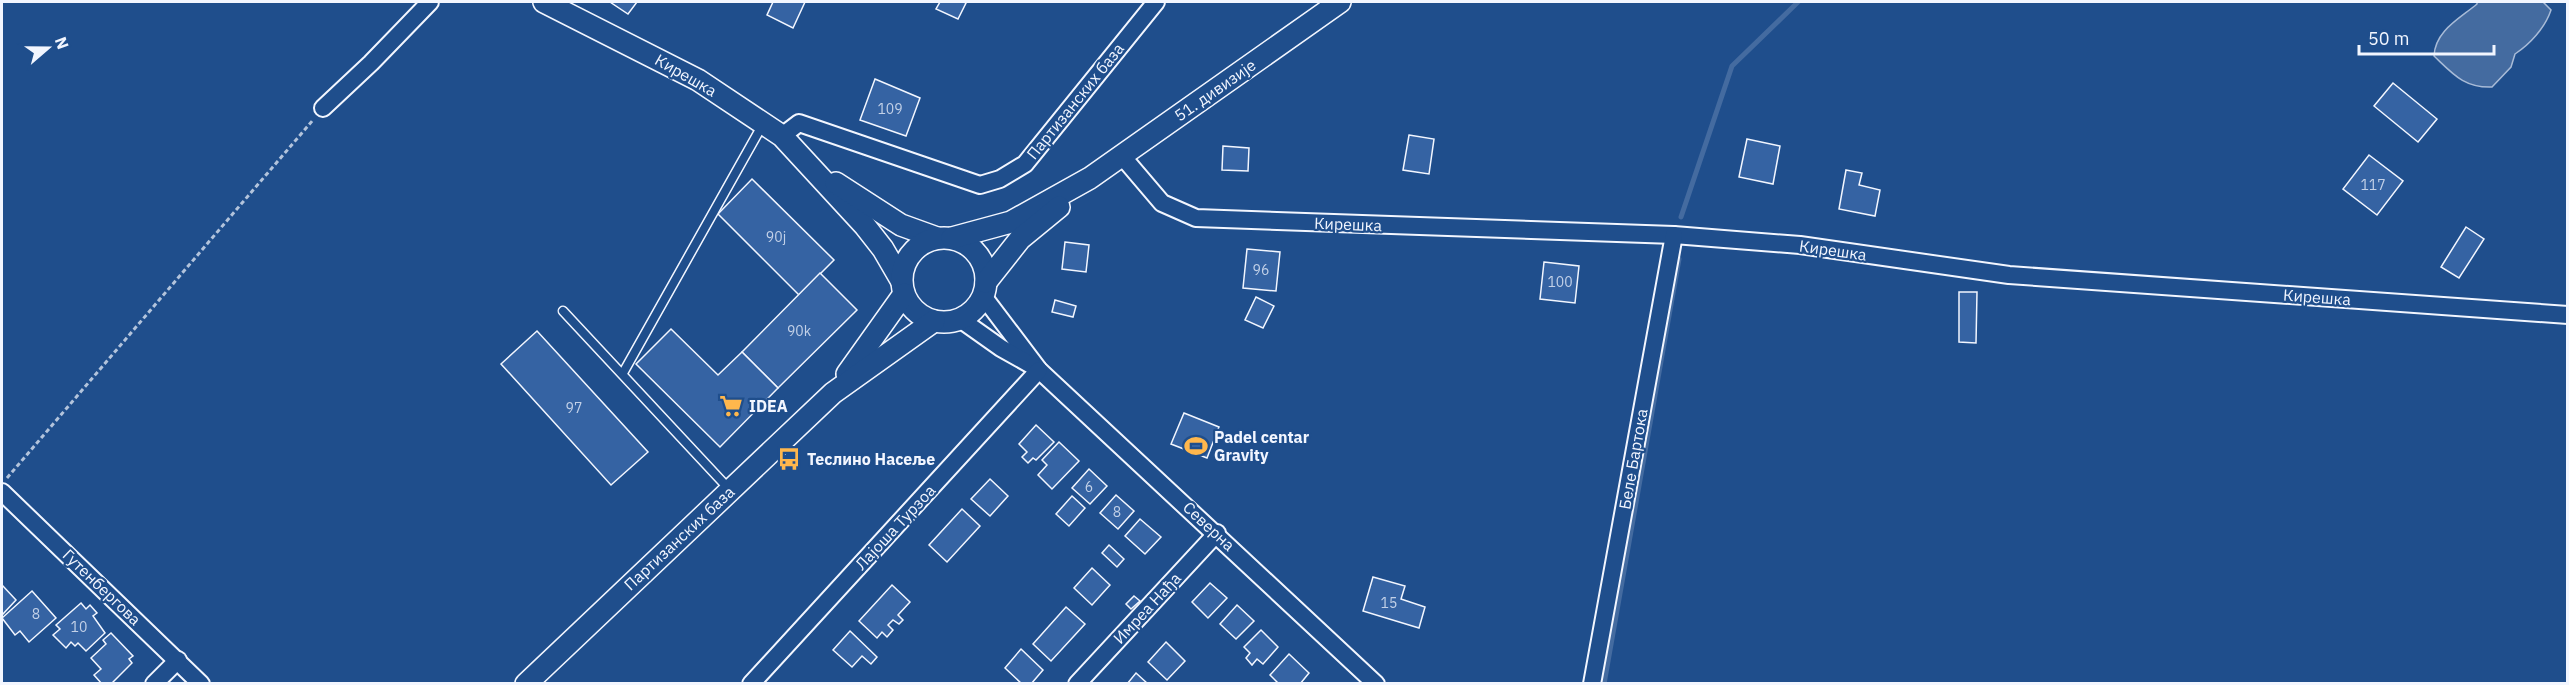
<svg xmlns="http://www.w3.org/2000/svg" width="2569" height="685" font-family="'IBM Plex Sans',sans-serif">
	<style>
		.water { fill: #446ba0; stroke: #a8bbd7; stroke-width: 1.5 }
		.lines { fill: none; stroke-linecap: round; stroke-linejoin: round }
		.stream { stroke: #446ba0; stroke-width: 5 }
		.building { fill: #3563a3; stroke: #f2f6ff; stroke-width: 1.5 }
		.service-casing { stroke: #f2f6ff; stroke-width: 11 }
		.minor-casing { stroke: #f2f6ff; stroke-width: 20 }
		.tertiary-casing { stroke: #f2f6ff; stroke-width: 24 }
		.path { stroke: #b3c4dc; stroke-width: 3; stroke-dasharray: 4.5 3; stroke-linecap: butt }
		.service { stroke: #1f4e8c; stroke-width: 8 }
		.minor { stroke: #1f4e8c; stroke-width: 16 }
		.tertiary { stroke: #1f4e8c; stroke-width: 21 }
		.labels { text-anchor: middle; dominant-baseline: central; stroke-width: 4.5; stroke-linejoin: round; paint-order: stroke }
		.number-label { font-size: 14px; fill: #c3d1e8 }
		.street-label { font-size: 16px; fill: #f2f6ff; stroke: #1f4e8c }
		.poi-label { font-size: 16px; font-weight: bold; fill: #f2f6ff; stroke: #1f4e8c; text-anchor: start }
	</style>
	<rect width="100%" height="100%" fill="#1f4e8c"/>
	<path class="water" d="M2477,2h66l8,8c-6,18 -21,34 -36,44l-4,13 -19,20c-28,1 -39,-13 -58,-31 1,-25 25,-37 43,-52z"/>
	<g class="lines">
		<g class="stream">
			<path d="M1681,217l51,-151 66,-64"/>
			<path d="M1604,684l75,-425"/>
		</g>
	</g>
	<g class="building">
		<path d="M610,2h27l-9,12z"/>
		<path d="M773,2h32l-12,26 -26,-13z"/>
		<path d="M940,2h24l2,1 -8,16 -22,-10z"/>
		<path d="M875,79l45,19 -14,38 -46,-16z"/>
		<path d="M2393,83l44,36 -19,23 -44,-36z"/>
		<path d="M1409,135l25,4 -5,35 -26,-4z"/>
		<path d="M1747,139l33,7 -7,38 -34,-7z"/>
		<path d="M1223,146l26,2 -1,23 -26,-1z"/>
		<path d="M2369,155l34,26 -26,34 -34,-26z"/>
		<path d="M1846,170l16,3 -3,12 21,5 -5,26 -36,-7z"/>
		<path d="M752,179l82,81 -35,35 -81,-81z"/>
		<path d="M2466,227l18,12 -25,39 -18,-11z"/>
		<path d="M1065,242l24,3 -3,27 -24,-3z"/>
		<path d="M1247,249l33,3 -4,39 -33,-3z"/>
		<path d="M1544,262l35,4 -4,37 -35,-4z"/>
		<path d="M820,273l37,37 -79,78 -36,-36z"/>
		<path d="M1959,292h18l-1,51 -17,-1z"/>
		<path d="M1256,297l18,9 -11,22 -18,-8z"/>
		<path d="M1055,300l21,6 -3,11 -21,-5z"/>
		<path d="M671,329l47,46 24,-23 36,36 -58,59 -84,-83z"/>
		<path d="M537,331l111,121 -37,33 -110,-121z"/>
		<path d="M1184,413l35,14 -12,31 -36,-14z"/>
		<path d="M1036,425l18,17 -18,18 -3,-2 -5,5 -6,-6 5,-5 -8,-8z"/>
		<path d="M1059,442l20,19 -27,28 -14,-14 9,-10 -5,-5z"/>
		<path d="M1089,469l18,17 -17,18 -18,-16z"/>
		<path d="M990,479l18,17 -18,20 -19,-17z"/>
		<path d="M1116,495l18,16 -16,18 -18,-16z"/>
		<path d="M1072,496l13,12 -16,18 -13,-12z"/>
		<path d="M962,509l18,17 -33,36 -18,-17z"/>
		<path d="M1140,519l21,18 -16,17 -20,-18z"/>
		<path d="M1109,545l15,14 -7,8 -15,-14z"/>
		<path d="M1092,568l18,17 -18,20 -18,-17z"/>
		<path d="M1373,577l32,9 -4,13 24,8 -6,21 -56,-17z"/>
		<path d="M1210,583l17,15 -19,20 -16,-16z"/>
		<path d="M2,585l14,15 -14,15z"/>
		<path d="M892,585l18,17 -12,13 5,5 -4,4 -6,-4 -5,5 5,5 -6,7 -5,-5 -5,6 -18,-17z"/>
		<path d="M32,591l24,27 -27,24 -9,-11 -5,4 -13,-17z"/>
		<path d="M1134,596l6,5 -9,8 -5,-5z"/>
		<path d="M81,603l5,6 4,-4 7,8 -4,3 12,17 -19,18 -8,-8 -3,3 -4,-4 -5,6 -13,-13 7,-6 -4,-4z"/>
		<path d="M1237,605l17,16 -18,18 -16,-15z"/>
		<path d="M1066,607l19,17 -34,37 -18,-17z"/>
		<path d="M1261,630l17,17 -15,17 -6,-5 -5,6 -6,-7 4,-5 -6,-6z"/>
		<path d="M850,631l27,26 -6,7 -9,-8 -10,11 -19,-17z"/>
		<path d="M111,633l22,23 -4,3 3,4 -21,21h-9l-8,-9 7,-6 -10,-11 15,-14 -3,-4z"/>
		<path d="M1166,642l19,19 -18,19 -19,-18z"/>
		<path d="M1021,649l22,21 -12,14h-9l-17,-16z"/>
		<path d="M1289,654l20,19 -9,11h-21l-9,-9z"/>
		<path d="M1136,673l12,11h-21z"/>
	</g>
	<g class="lines">
		<g class="service-casing">
			<g id="service">
				<path d="M563,311l167,179"/>
				<path d="M623,373l140,-249"/>
			</g>
		</g>
		<g class="minor-casing">
			<g id="minor">
				<path d="M323,108l48,-45 59,-61"/>
				<path d="M782,136l17,-13 181,62 20,-6 25,-15 131,-162"/>
				<path d="M1122,156l40,47 34,15 478,17 126,10 209,30 559,40"/>
				<path d="M983,296l56,74 337,314"/>
				<path d="M960,319l41,29 32,18"/>
				<path d="M2,492l199,192"/>
				<path d="M154,684l24,-24"/>
				<path d="M751,684l288,-314"/>
				<path d="M1077,684l140,-151"/>
				<path d="M1592,684l82,-449"/>
			</g>
		</g>
		<g class="tertiary-casing">
			<g id="tertiary">
				<path d="M544,2l154,78 84,56 83,90 18,23 18,31"/>
				<path d="M836,183l65,42 36,13"/>
				<circle cx="944" cy="280" r="42"/>
				<path d="M952,238l59,-16 79,-44 250,-176"/>
				<path d="M986,282l34,-43 39,-32"/>
				<path d="M847,374l57,-80"/>
				<path d="M526,684l307,-291 101,-72"/>
			</g>
		</g>
		<path class="path" d="M7,478l306,-358"/>
		<use href="#service" class="service"/>
		<use href="#minor" class="minor"/>
		<use href="#tertiary" class="tertiary"/>
	</g>
	<defs>
		<g id="supermarket-bare" transform="scale(1.8)"><path d="M-6-5.5h2.5l.6 2H6L4.5 2H-2.5L-4.4-4H-6ZM-1.5 3.2a1.3 1.3 0 1 0 .1 0ZM3 3.2a1.3 1.3 0 1 0 .1 0Z" fill="#ffb74d" stroke="#1f4e8c" stroke-width="2.5" paint-order="stroke"/></g>
		<g id="stadium-bare" transform="scale(1.8)"><path d="M0-5a6.5 5 0 1 0 0 10a6.5 5 0 1 0 0-10ZM-3.5-1.8h7v3.6h-7Z" fill="#ffb74d" stroke="#1f4e8c" stroke-width="2.5" paint-order="stroke"/></g>
		<g id="bus-bare" transform="scale(1.8)"><path d="M-5-6H5V4H4V6H2V4H-2V6H-4V4H-5ZM-3.5-4V0h7V-4ZM-3.5 1.2v1.5H-2V1.2ZM2 1.2v1.5H3.5V1.2Z" fill="#ffb74d" stroke="#1f4e8c" stroke-width="2.5" paint-order="stroke"/></g>
	</defs>
	<g fill-rule="evenodd">
		<use href="#supermarket-bare" x="731" y="406"/>
		<use href="#stadium-bare" x="1196" y="446"/>
		<use href="#bus-bare" x="789" y="459"/>
	</g>
	<g class="labels">
		<g class="number-label">
			<text x="890" y="109">109</text>
			<text x="2373" y="185">117</text>
			<text x="776" y="237">90j</text>
			<text x="1261" y="270">96</text>
			<text x="1560" y="282">100</text>
			<text x="799" y="331">90k</text>
			<text x="574" y="408">97</text>
			<text x="1089" y="487">6</text>
			<text x="1117" y="512">8</text>
			<text x="1389" y="603">15</text>
			<text x="36" y="614">8</text>
			<text x="79" y="627">10</text>
		</g>
		<g class="street-label">
			<text transform="translate(686 75) rotate(30)">Кирешка</text>
			<text transform="translate(1215 90) rotate(-35)">51. дивизије</text>
			<text transform="translate(1075 101) rotate(-51)">Партизанских база</text>
			<text transform="translate(1348 224) rotate(2)">Кирешка</text>
			<text transform="translate(1833 250) rotate(8)">Кирешка</text>
			<text transform="translate(2317 297) rotate(4)">Кирешка</text>
			<text transform="translate(1633 459) rotate(-80)">Беле Бартока</text>
			<text transform="translate(1209 526) rotate(43)">Северна</text>
			<text transform="translate(895 527) rotate(-47)">Лајоша Турзоа</text>
			<text transform="translate(679 538) rotate(-43)">Партизанских база</text>
			<text transform="translate(102 587) rotate(44)">Гутенбергова</text>
			<text transform="translate(1147 608) rotate(-47)">Имреа Нађа</text>
		</g>
		<g class="poi-label">
			<text x="749" y="406">IDEA</text>
			<text x="1214" y="437">Padel centar<tspan x="1214" dy="18">Gravity</tspan></text>
			<text x="807" y="459">Теслино Насеље</text>
		</g>
	</g>
	<rect width="2569" height="685" fill="none" stroke="#f2f6ff" stroke-width="6"/>
	<g transform="translate(48 48) rotate(70)" stroke="#1f4e8c" stroke-width="4.5" paint-order="stroke">
	<path d="M0-4.5L10 22L0 15L-10 22Z" fill="#f2f6ff"/>
	<text y="-9" font-size="16" font-weight="bold" text-anchor="middle" fill="#f2f6ff">N</text>
	</g>
	<path d="M2359 45v9h135v-9" fill="none" stroke="#f2f6ff" stroke-width="3"/>
	<text x="2368" y="45" font-size="18" fill="#f2f6ff" stroke="#1f4e8c" stroke-width="4.5" paint-order="stroke">50 m</text>
</svg>
